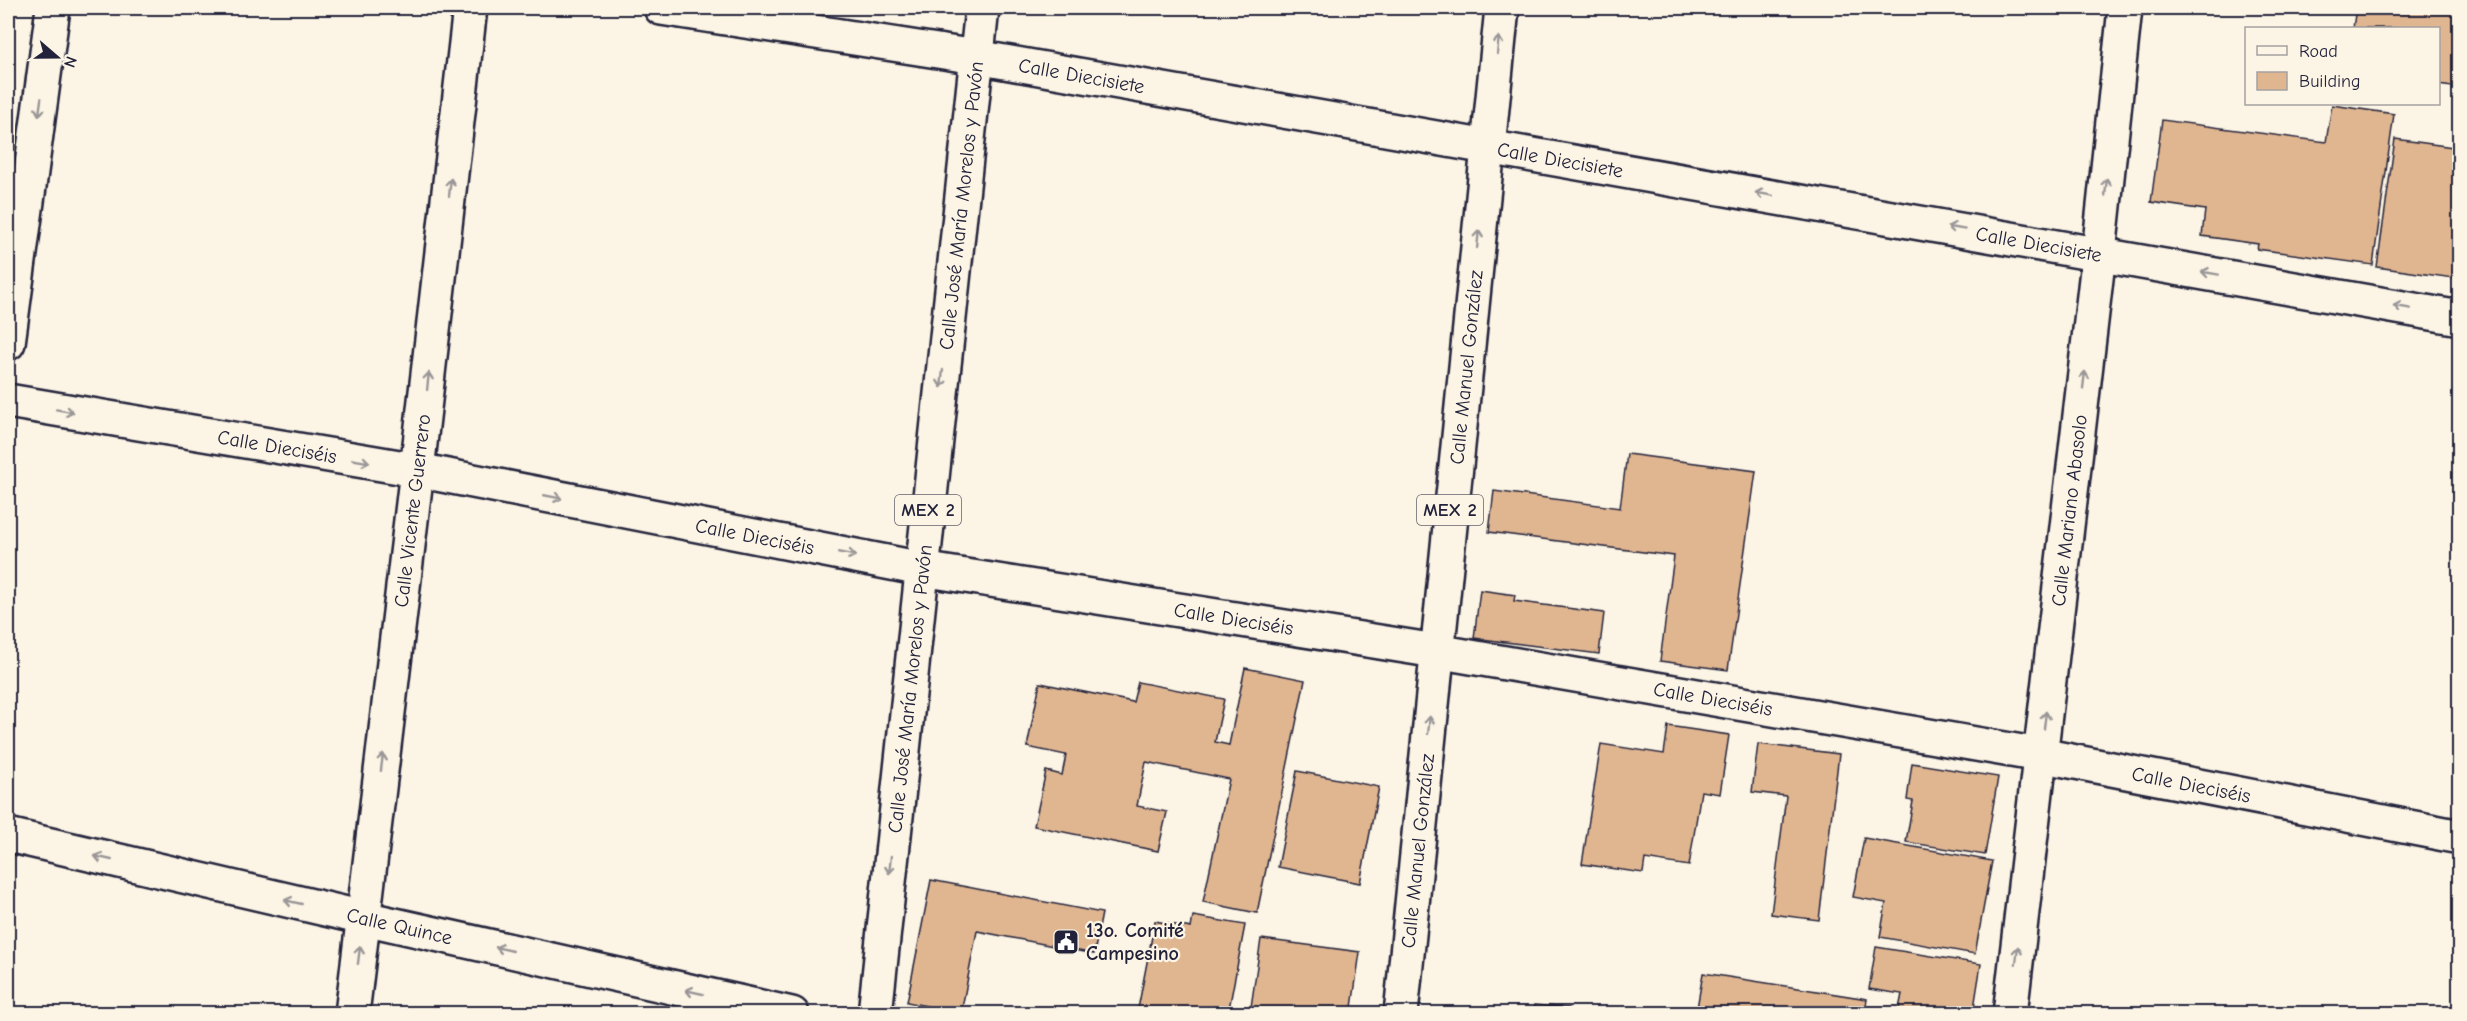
<svg xmlns="http://www.w3.org/2000/svg" width="2467" height="1021" font-family="'Comic Neue',sans-serif">
	<style>
		.building { fill: #e0b691; stroke: #22223b; stroke-width: 1.5 }
		.lines { fill: none; stroke-linecap: round; stroke-linejoin: round }
		.street-casing { stroke: #22223b; stroke-width: 38 }
		.primary-casing { stroke: #22223b; stroke-width: 38 }
		.street { stroke: #fcf5e5; stroke-width: 33 }
		.primary { stroke: #fcf5e5; stroke-width: 33 }
		.oneway { stroke: #9a9698 }
		.labels { text-anchor: middle; dominant-baseline: central; stroke-width: 4.5; stroke-linejoin: round; paint-order: stroke }
		.shield { fill: #fcf5e5; stroke: #63616e; stroke-width: 1.5 }
		.shield-label { font-size: 18px; font-weight: bold; fill: #22223b }
		.street-label { font-size: 20px; fill: #22223b; stroke: #fcf5e5 }
		.poi-label { font-size: 20px; font-weight: bold; fill: #22223b; stroke: #fcf5e5; text-anchor: start }
	</style>
	<rect width="100%" height="100%" fill="#fcf5e5"/>
	<filter id="ink" filterUnits="userSpaceOnUse"><feTurbulence type="fractalNoise" baseFrequency=".0167" numOctaves="2"/><feDisplacementMap in="SourceGraphic" scale="12" xChannelSelector="R" yChannelSelector="G"/><feConvolveMatrix kernelMatrix="1 2 1 2 8 2 1 2 1" color-interpolation-filters="sRGB"/></filter>
	<g filter="url(#ink)">
		<g class="building">
			<path d="M2356,8h104v80l-22,-3v-57h-85z"/>
			<path d="M2332,105l62,9 -21,151 -116,-16 1,-5 -56,-8 3,-26 -54,-8 11,-82 164,22z"/>
			<path d="M2395,139l65,9v131l-83,-12z"/>
			<path d="M1627,454l129,17 -28,199 -68,-9 14,-105 -185,-24 5,-41 126,17z"/>
			<path d="M1480,590l35,5 -1,6 90,12 -5,41 -125,-16z"/>
			<path d="M1245,668l60,12 -48,233 -54,-11 26,-123 -83,-17 -9,44 30,6 -9,39 -124,-25 12,-55 16,4 4,-20 -39,-8 13,-64 93,19 5,-20 86,17 -9,43 14,3z"/>
			<path d="M1668,726l61,9 -9,59 -19,-3 -12,75 -44,-7 -2,14 -61,-9 19,-120 63,10z"/>
			<path d="M1758,744l81,10 -20,166 -48,-6 15,-118 -34,-4z"/>
			<path d="M1912,763l86,14 -13,78 -79,-13 7,-41 -6,-1z"/>
			<path d="M1297,771l82,16 -19,96 -82,-16z"/>
			<path d="M1864,838l128,23 -17,93 -95,-17 6,-34 -33,-6z"/>
			<path d="M931,880l171,33 -8,41 -117,-23 -16,82 -54,-11z"/>
			<path d="M1193,916l52,9 -17,89h-91l18,-93 36,7z"/>
			<path d="M1261,939l99,13 -9,62h-101z"/>
			<path d="M1876,947l105,17 -8,50h-75l4,-20 -33,-5z"/>
			<path d="M1703,973l164,26 -2,15h-169z"/>
			<path d="M1534,1005l35,3v6h-36z"/>
		</g>
		<g class="lines">
			<g class="street-casing">
				<g id="street">
					<path id="s1" d="M661,8l315,49 1484,261"/>
					<path d="M8,343l45,-335"/>
					<path id="s2" d="M8,401l409,69 505,99 514,82 604,104 420,82"/>
					<path id="s3" d="M8,835l356,83 428,96"/>
					<path id="s4" d="M352,1014l65,-544 53,-462"/>
					<path id="s5" d="M2010,1014l89,-761 26,-245"/>
				</g>
			</g>
			<g class="primary-casing">
				<g id="primary">
					<path id="s6" d="M875,1014l107,-1006"/>
					<path id="s7" d="M1401,1014l101,-1006"/>
				</g>
			</g>
			<use href="#street" class="street"/>
			<use href="#primary" class="primary"/>
		</g>
		<defs><path id="oneway-shaft" d="M-6 0H5M1.5-3L5.5 0L1.5 3" fill="none" stroke-width="1.6" stroke-linecap="round" stroke-linejoin="round" transform="scale(1.5)"/></defs>
		<g class="oneway">
			<use href="#oneway-shaft" transform="translate(1498 45) rotate(-84)"/>
			<use href="#oneway-shaft" transform="translate(40 107) rotate(98)"/>
			<use href="#oneway-shaft" transform="translate(450 187) rotate(-84)"/>
			<use href="#oneway-shaft" transform="translate(2106 187) rotate(-84)"/>
			<use href="#oneway-shaft" transform="translate(1764 194) rotate(-170)"/>
			<use href="#oneway-shaft" transform="translate(1956 228) rotate(-170)"/>
			<use href="#oneway-shaft" transform="translate(1478 239) rotate(-84)"/>
			<use href="#oneway-shaft" transform="translate(2210 273) rotate(-170)"/>
			<use href="#oneway-shaft" transform="translate(2402 307) rotate(-170)"/>
			<use href="#oneway-shaft" transform="translate(942 379) rotate(96)"/>
			<use href="#oneway-shaft" transform="translate(2084 380) rotate(-83)"/>
			<use href="#oneway-shaft" transform="translate(428 381) rotate(-84)"/>
			<use href="#oneway-shaft" transform="translate(65 411) rotate(10)"/>
			<use href="#oneway-shaft" transform="translate(361 461) rotate(10)"/>
			<use href="#oneway-shaft" transform="translate(553 497) rotate(11)"/>
			<use href="#oneway-shaft" transform="translate(847 554) rotate(11)"/>
			<use href="#oneway-shaft" transform="translate(2045 720) rotate(-83)"/>
			<use href="#oneway-shaft" transform="translate(1429 725) rotate(-84)"/>
			<use href="#oneway-shaft" transform="translate(382 762) rotate(-83)"/>
			<use href="#oneway-shaft" transform="translate(103 858) rotate(-167)"/>
			<use href="#oneway-shaft" transform="translate(890 865) rotate(96)"/>
			<use href="#oneway-shaft" transform="translate(293 902) rotate(-167)"/>
			<use href="#oneway-shaft" transform="translate(504 949) rotate(-167)"/>
			<use href="#oneway-shaft" transform="translate(359 955) rotate(-83)"/>
			<use href="#oneway-shaft" transform="translate(2017 955) rotate(-83)"/>
			<use href="#oneway-shaft" transform="translate(694 992) rotate(-167)"/>
		</g>
	</g>
	<defs>
		<g id="civic-square" transform="scale(1.35)"><rect x="-9" y="-9" width="18" height="18" rx="4" fill="#22223b" stroke="#fcf5e5"/><path d="M-.6-6.5H3V-4.5H.6V-3L4-1V1h2V6H-6V1h2V-1L-.6-3ZM-1.2 2.5V6h2.4V2.5Z" fill="#fff"/></g>
	</defs>
	<g fill-rule="evenodd">
		<use href="#civic-square" x="1066" y="942"/>
	</g>
	<g class="labels">
		<g class="shield">
			<rect x="895" y="495" width="66" height="30" rx="4.5"/>
			<rect x="1417" y="495" width="66" height="30" rx="4.5"/>
		</g>
		<g class="shield-label">
			<text x="928" y="510">MEX 2</text>
			<text x="1450" y="510">MEX 2</text>
		</g>
		<g class="street-label">
			<text stroke="none"><textPath href="#s1" startOffset="426">Calle Diecisiete</textPath></text>
			<text stroke="none"><textPath href="#s1" startOffset="912">Calle Diecisiete</textPath></text>
			<text stroke="none"><textPath href="#s6" startOffset="813">Calle José María Morelos y Pavón</textPath></text>
			<text stroke="none"><textPath href="#s1" startOffset="1398">Calle Diecisiete</textPath></text>
			<text stroke="none"><textPath href="#s7" startOffset="650">Calle Manuel González</textPath></text>
			<text stroke="none"><textPath href="#s2" startOffset="273">Calle Dieciséis</textPath></text>
			<text stroke="none"><textPath href="#s4" startOffset="507">Calle Vicente Guerrero</textPath></text>
			<text stroke="none"><textPath href="#s5" startOffset="507">Calle Mariano Abasolo</textPath></text>
			<text stroke="none"><textPath href="#s2" startOffset="759">Calle Dieciséis</textPath></text>
			<text stroke="none"><textPath href="#s2" startOffset="1245">Calle Dieciséis</textPath></text>
			<text stroke="none"><textPath href="#s6" startOffset="327">Calle José María Morelos y Pavón</textPath></text>
			<text stroke="none"><textPath href="#s2" startOffset="1731">Calle Dieciséis</textPath></text>
			<text stroke="none"><textPath href="#s2" startOffset="2217">Calle Dieciséis</textPath></text>
			<text stroke="none"><textPath href="#s7" startOffset="164">Calle Manuel González</textPath></text>
			<text stroke="none"><textPath href="#s3" startOffset="402">Calle Quince</textPath></text>
		</g>
		<g class="poi-label">
			<text x="1086" y="930">13o. Comité<tspan x="1086" dy="23">Campesino</tspan></text>
		</g>
	</g>
	<rect width="2467" height="1021" fill="none" stroke="#fcf5e5" stroke-width="30"/>
	<rect x="15" y="15" width="2437" height="991" fill="none" stroke="#22223b" stroke-width="2" filter="url(#ink)"/>
	<rect x="2245" y="27" width="195" height="78" fill="#fcf5e5" stroke="#a5a1a1" stroke-width="1.5"/>
	<rect x="2257" y="46" width="30" height="9" fill="#fcf5e5" stroke="#a5a1a1" stroke-width="1.5"/>
	<text x="2299" y="57" font-size="18" fill="#22223b">Road</text>
	<rect x="2257" y="72" width="30" height="18" fill="#e0b691" stroke="#a5a1a1" stroke-width="1.5"/>
	<text x="2299" y="87" font-size="18" fill="#22223b">Building</text>
	<g transform="translate(57 57) rotate(110)" stroke="#fcf5e5" stroke-width="4.5" paint-order="stroke">
	<path d="M0-4.5L10 22L0 15L-10 22Z" fill="#22223b"/>
	<text y="-9" font-size="16" font-weight="bold" text-anchor="middle" fill="#22223b">N</text>
	</g>
</svg>
